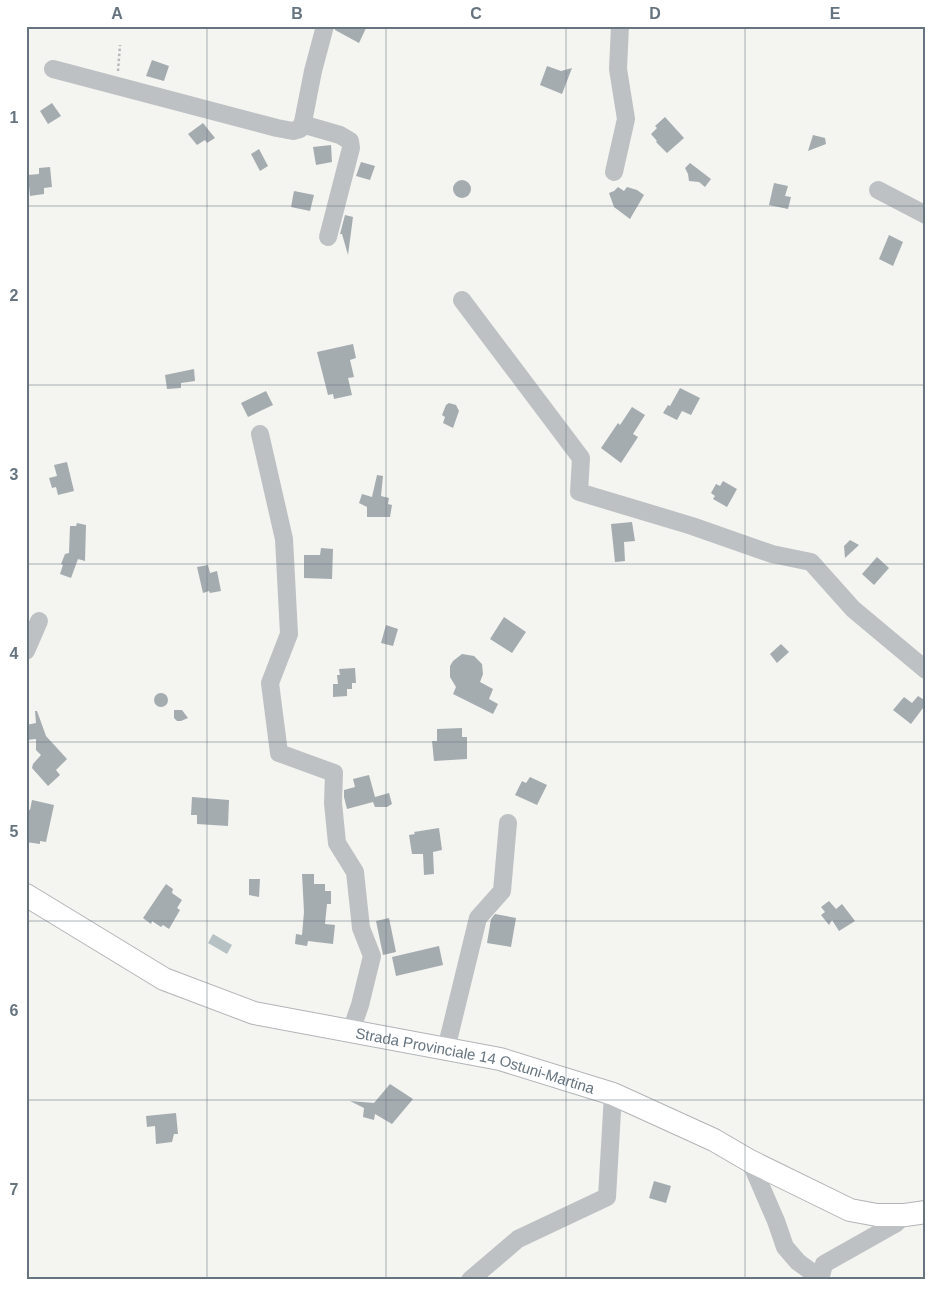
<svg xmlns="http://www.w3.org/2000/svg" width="952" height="1306" font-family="Arial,sans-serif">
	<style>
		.water { fill: #b6c1c4 }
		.building { fill: #a4acb0 }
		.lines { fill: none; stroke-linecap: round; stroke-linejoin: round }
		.major-casing { stroke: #b1b5b8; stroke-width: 24 }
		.path { stroke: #b7babc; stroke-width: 2.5; stroke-dasharray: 2.5 2.5; stroke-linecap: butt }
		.minor { stroke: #bdc1c4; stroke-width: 18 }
		.major { stroke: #fff; stroke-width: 22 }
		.grid { fill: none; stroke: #66747f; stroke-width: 1; stroke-opacity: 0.55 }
		.labels { text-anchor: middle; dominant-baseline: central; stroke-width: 5; stroke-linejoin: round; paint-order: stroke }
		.street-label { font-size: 15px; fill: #66747f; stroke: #fff }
		.neatline { fill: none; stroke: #66747f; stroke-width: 2 }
		.grid-label { font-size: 16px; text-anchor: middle; font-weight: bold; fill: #66747f }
	</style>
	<rect width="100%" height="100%" fill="#f4f4f0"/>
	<path class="water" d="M213,934l19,11 -5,9 -19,-11z"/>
	<g class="building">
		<path d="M335,26h32l-8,17 -24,-13z"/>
		<path d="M152,60l17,6 -5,15 -18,-5z"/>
		<path d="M547,66l14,5 11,-3 -10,26 -22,-9z"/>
		<path d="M52,103l9,13 -13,8 -8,-13z"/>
		<path d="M665,117l19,21 -17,15 -11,-11 1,-1 -6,-7 6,-6 -2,-2z"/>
		<path d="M203,123l12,15 -8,5 -2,-3 -8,5 -9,-11z"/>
		<path d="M813,135l12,3 1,6 -18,7z"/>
		<path d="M331,145l1,17 -16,3 -3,-18z"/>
		<path d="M259,149l9,17 -8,5 -9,-17z"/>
		<path d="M361,162l14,4 -5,14 -14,-4z"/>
		<path d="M690,163l21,16 -6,8 -6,-5 -10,-1 -1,-7 -3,-6z"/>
		<path d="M50,167l2,20 -8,1v6l-14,2 -2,-21 11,-1v-6z"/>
		<circle cx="462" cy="189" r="9"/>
		<path d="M774,183l14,3 -3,10 6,1 -3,12 -19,-4z"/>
		<path d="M618,187l6,4 3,-4 10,3 7,5 -14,24 -16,-12 -5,-14 5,-2z"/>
		<path d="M294,191l20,4 -4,16 -19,-4z"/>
		<path d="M345,215l8,2 -5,38 -6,-21h-2z"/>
		<path d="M889,235l14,7 -10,24 -14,-7z"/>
		<path d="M353,344l3,14 -6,2 4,17 -6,1 4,17 -18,4 -1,-5 -5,1 -11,-43z"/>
		<path d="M194,369l1,12 -14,2v5l-14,1 -2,-14z"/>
		<path d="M680,388l20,10 -9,17 -9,-4 -5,9 -14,-7 5,-8 2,1z"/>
		<path d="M266,391l7,14 -25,12 -7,-14z"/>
		<path d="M449,403l7,2 3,6 -6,17 -10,-5 2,-6 -3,-2 4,-10z"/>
		<path d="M632,407l13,8 -12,19 5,3 -17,26 -20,-15 17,-25 2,2z"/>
		<path d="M67,462l7,29 -16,4 -2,-8 -4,1 -3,-10 8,-2 -3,-11z"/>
		<path d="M377,475l6,1 -2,20 8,2 -1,6 4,1 -2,12h-23v-10l-8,-4 3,-9 10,3z"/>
		<path d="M723,481l14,8 -10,18 -14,-8 2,-3 -4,-3 5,-9 4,2z"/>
		<path d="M632,522l3,19 -11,1 1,19 -10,1 -4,-38z"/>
		<path d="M77,523l9,2 -1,36 -7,-2 -7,19 -11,-4 3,-9 -2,-1 4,-10 4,-1 1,-27h6z"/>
		<path d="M850,540l9,5 -14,13 -1,-12z"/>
		<path d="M321,548l12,1 -1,30 -28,-1v-23h16z"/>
		<path d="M877,557l12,11 -15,17 -12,-11z"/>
		<path d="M208,565l2,8 7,-2 4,20 -11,2 -1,-2 -6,2 -6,-26z"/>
		<path d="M504,617l22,15 -14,21 -22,-14z"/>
		<path d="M386,625l12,4 -5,17 -12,-3z"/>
		<path d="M781,644l8,8 -12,11 -7,-9z"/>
		<path d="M462,654l12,2 8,8 1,10 -3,8 13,7 -4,10 9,5 -5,10 -40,-20 3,-7 -6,-10v-11l3,-5z"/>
		<path d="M355,668l1,15h-4v6h-5v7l-14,1v-13h5l-1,-9h3l-1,-6z"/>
		<circle cx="161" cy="700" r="7"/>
		<path d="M918,696l8,5v3l-15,20 -18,-14 11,-13 8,6z"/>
		<path d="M174,710h8l6,8 -7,3h-4l-3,-3z"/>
		<path d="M35,711h2l9,25 21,23 -11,11 4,5 -12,11 -16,-18 1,-4 8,-9 -5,-5v-11l-10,1v-15l10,-2z"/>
		<path d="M462,728v9h5v22l-33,2 -2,-20h5v-12z"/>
		<path d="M369,775l6,22 14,-4 3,11 -5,3h-12l-2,-5 -26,7 -3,-12v-7l11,-3 -2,-8z"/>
		<path d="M530,777l17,8 -10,20 -22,-10 7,-14 4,2z"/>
		<path d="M192,797l37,3 -1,26 -31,-2v-9h-6z"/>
		<path d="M32,800l22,5 -8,37 -6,-1v3l-14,-2v-33l4,1z"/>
		<path d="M439,828l3,22 -9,2 1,22 -10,1 -1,-21h-11l-3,-19 6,-1 -1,-2z"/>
		<path d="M302,874h12v10h11v7h6v13h-4l-2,20 10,1 -2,19 -25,-3 -1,5 -12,-2 1,-10 6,1 2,-23z"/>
		<path d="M249,879h11l-1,18 -10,-2z"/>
		<path d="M166,884l7,5 -1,4 10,7 -5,8 3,2 -11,19 -6,-4 -2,2 -9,-6 -1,3 -8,-6z"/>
		<path d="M829,901l7,8 6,-5 13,17 -16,10 -7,-11 -3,5 -8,-10 4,-3 -4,-5z"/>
		<path d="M495,914l21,4 -5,29 -24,-4 4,-24z"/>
		<path d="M389,918l7,34 -13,3 -7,-34z"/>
		<path d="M439,946l4,19 -47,11 -4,-19z"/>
		<path d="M390,1084l23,15 -21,25 -17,-10 -1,6 -11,-3 1,-9 -14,-7 24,2z"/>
		<path d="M176,1113l2,21h-4l-2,8 -16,2 -1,-18 -8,1 -1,-11z"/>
		<path d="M654,1181l17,5 -5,17 -17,-5z"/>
	</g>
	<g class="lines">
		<g class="major-casing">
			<g id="major">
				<path id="s1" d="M26,895l138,84 90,34 246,46 113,35 101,46 36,21 100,49 27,5h28l21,-3"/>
			</g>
		</g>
		<path class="path" d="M118,71l2,-26"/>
		<g class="minor">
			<path d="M53,69l224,59 16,3 7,-2 3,-7 10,-51 12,-45"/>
			<path d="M302,124l38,11 10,6 1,7 -23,89"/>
			<path d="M614,172l12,-53 -8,-50 2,-43"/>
			<path d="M878,190l48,25"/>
			<path d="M462,300l119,158 -2,34 113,34 80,28 39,8 42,47 73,61"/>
			<path d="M260,434l24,105 5,95 -19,49 9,70 55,20 -1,30 4,40 18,29 6,56 11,28 -12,49 -9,26"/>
			<path d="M26,651l13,-30"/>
			<path d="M446,1049l32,-131 24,-27 6,-68"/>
			<path d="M750,1161l26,60 9,26 13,15 22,16"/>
			<path d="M470,1280l48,-41 89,-42 6,-103"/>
			<path d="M820,1280l4,-16 71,-40 10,-9"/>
		</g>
		<use href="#major" class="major"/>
	</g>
	<path class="grid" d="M207,26v1254M386,26v1254M566,26v1254M745,26v1254M26,206h900M26,385h900M26,564h900M26,742h900M26,921h900M26,1100h900"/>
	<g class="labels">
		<g class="street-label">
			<text stroke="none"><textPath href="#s1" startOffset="484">Strada Provinciale 14 Ostuni-Martina</textPath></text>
		</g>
	</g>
	<rect width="952" height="1306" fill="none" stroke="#ffffff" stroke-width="55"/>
	<rect x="28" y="28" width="896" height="1250" class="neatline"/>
	<g class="grid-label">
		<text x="117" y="19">A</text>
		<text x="297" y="19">B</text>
		<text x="476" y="19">C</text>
		<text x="655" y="19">D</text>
		<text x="835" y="19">E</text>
		<text x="14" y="123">1</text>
		<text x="14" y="301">2</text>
		<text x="14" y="480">3</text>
		<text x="14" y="659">4</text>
		<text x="14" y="837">5</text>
		<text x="14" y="1016">6</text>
		<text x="14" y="1195">7</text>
	</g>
</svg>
